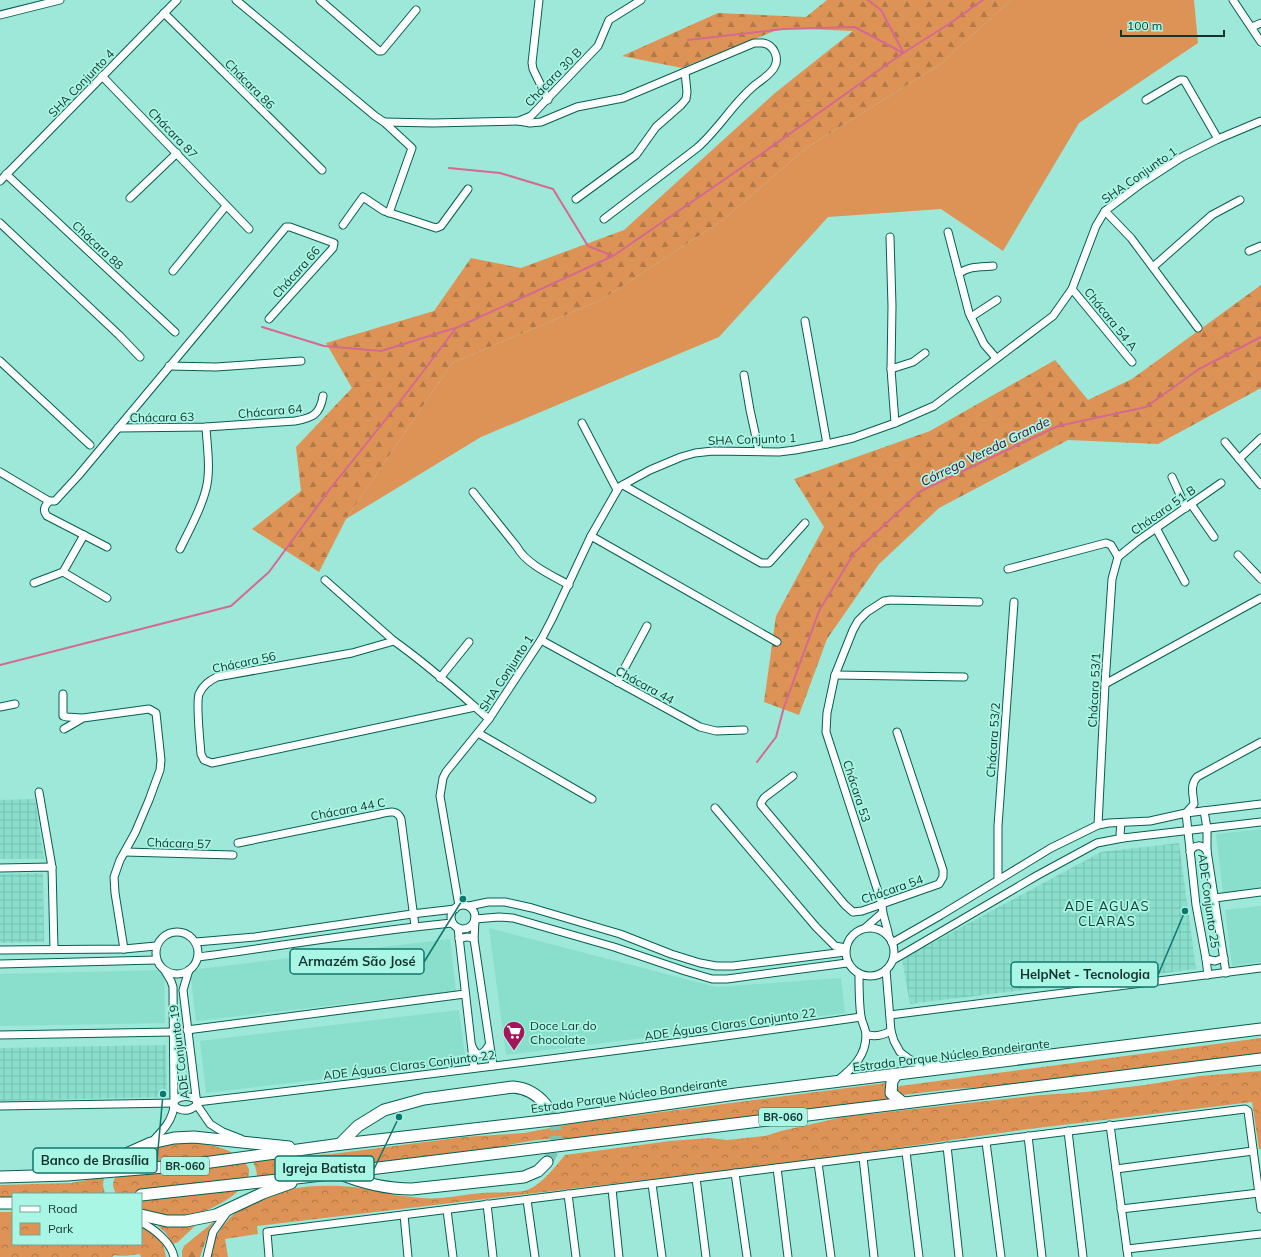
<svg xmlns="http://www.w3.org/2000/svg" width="1261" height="1257" font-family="Mulish,sans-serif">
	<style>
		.built { fill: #89decc }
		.industrial { fill: url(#industrial-grid) }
		.green { fill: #dd9356 }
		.forest { fill: url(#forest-firs) }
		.park { fill: url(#park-crowns) }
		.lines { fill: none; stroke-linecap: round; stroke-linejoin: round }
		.stream { stroke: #d56990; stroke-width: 2 }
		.highway-tunnel { stroke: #81c4b6; stroke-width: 11; stroke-dasharray: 11 5.5; stroke-linecap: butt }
		.minor-casing { stroke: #055f52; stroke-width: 9 }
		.highway-casing { stroke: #055f52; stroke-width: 13 }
		.minor { stroke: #fff; stroke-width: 7 }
		.highway { stroke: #fff; stroke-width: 11 }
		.labels { text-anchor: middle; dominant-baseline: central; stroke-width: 3.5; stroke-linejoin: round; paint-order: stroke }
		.shield { fill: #aaf6e5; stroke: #406e64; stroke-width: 1 }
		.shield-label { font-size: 11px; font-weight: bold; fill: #13332d }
		.street-label { font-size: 12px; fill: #13332d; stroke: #aaf6e5 }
		.poi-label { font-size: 12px; fill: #13332d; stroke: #aaf6e5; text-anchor: start }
		.water-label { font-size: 13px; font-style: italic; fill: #4d0828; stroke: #aaf6e5 }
		.neighbourhood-label { font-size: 13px; letter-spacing: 1px; fill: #143c35; stroke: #aaf6e5 }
		.leader { fill: none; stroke: #0f766e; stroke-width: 1.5 }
		.callout-dot { fill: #0f766e; stroke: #aaf6e5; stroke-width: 1.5 }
		.callout { fill: #aaf6e5; stroke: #0f766e; stroke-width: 1.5 }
		.callout-label { font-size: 13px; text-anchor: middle; font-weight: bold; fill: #13332d }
	</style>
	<defs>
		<pattern id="industrial-grid" width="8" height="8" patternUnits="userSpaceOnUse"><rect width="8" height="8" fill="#89decc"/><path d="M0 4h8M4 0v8" fill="none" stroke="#75bfb0"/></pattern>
		<pattern id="forest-firs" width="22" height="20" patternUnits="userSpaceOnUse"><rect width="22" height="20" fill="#dd9356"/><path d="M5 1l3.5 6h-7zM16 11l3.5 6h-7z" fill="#b27948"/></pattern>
		<pattern id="park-crowns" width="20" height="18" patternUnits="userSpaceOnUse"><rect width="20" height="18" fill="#dd9356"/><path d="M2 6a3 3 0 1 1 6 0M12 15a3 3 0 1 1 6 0" fill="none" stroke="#b27948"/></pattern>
	</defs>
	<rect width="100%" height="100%" fill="#9de8d8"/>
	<g class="built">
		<path d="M1261,829v59l-38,5 -7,-59z"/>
		<path d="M1261,906v56l-29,4 -7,-56z"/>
		<path d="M489,928l227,59 125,-9 4,35 -339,42z"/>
		<path d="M450,939l6,52 -260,30 -6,-51z"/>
		<path d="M164,970l1,53 -165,3v-52z"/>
		<path d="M459,1010l7,52 -260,31 -6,-52z"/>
	</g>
	<g class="industrial">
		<path d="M35,799l9,60h-44v-59z"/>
		<path d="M1179,843l17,126 -286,35 -8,-45 199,-107z"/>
		<path d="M43,873l1,69 -44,1v-69z"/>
		<path d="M166,1045l1,52 -167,4v-53z"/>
	</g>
	<path class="green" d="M1011,0h183l4,43 -119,80 -76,128 -62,-42 -113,8 -109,120 -238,100 -135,82 106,-156 149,-63 122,-80 83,-72 133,-83z"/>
	<g class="forest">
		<path d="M827,0h184l-72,65 -133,83 -83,72 -122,80 -149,63 -106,156 -27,53 -67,-43 49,-38 -5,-44 56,-59 -26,-45 108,-32 37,-53 50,10 103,-38 151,-137 78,-62 -71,-3 -100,40 -60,-12 96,-43 88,4z"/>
		<path d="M1261,285v103l-103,56 -90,-4 -129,68 -60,56 -52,75 -28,76 -35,-13 12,-86 48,-89 -30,-48 136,-48 125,-71 33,40 44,-21z"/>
		<path d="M217,1219l-7,9 -10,29h-18v-6l2,-5z"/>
	</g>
	<g class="park">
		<path d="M1261,1038v16l-253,32 -55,3 -51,6h-3l-3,-3 1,-5 3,-1z"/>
		<path d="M1261,1071v78h-2l-7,-47 -223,27 -223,32 -549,65 1,8 -33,5 3,18h-19c14,-64 88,-76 144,-70 20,2 39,9 59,10 9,1 19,2 28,1 14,-1 28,-4 42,-5 12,-1 31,0 42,-2 16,-4 31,-24 41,-36l105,-14 40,-3 17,2 38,-4 16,-5 62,-14 198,-22 45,-3 59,-7 55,-9z"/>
		<path d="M886,1083l-1,9 4,8 -310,39c-42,-4 -83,10 -123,17 -62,10 -125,17 -187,26l-16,7c7,-12 4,-22 -4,-33l42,1 41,-3 132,-17 60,-4 52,-10z"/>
		<path d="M179,1141c23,2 59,5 70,28 0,4 0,8 -2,12 -11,17 -43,34 -64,35 -14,1 -28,-2 -42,-7v-15h-25c-1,-3 -3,-6 -3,-9 -1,-14 36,-35 48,-39 6,-2 12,-3 18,-5z"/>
		<path d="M104,1177l-1,8 2,9h-92v3h-13v-12l71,-2z"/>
		<path d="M0,1212h13v32h128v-18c16,10 22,11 25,31h-25l-1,-3c-9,1 -17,3 -25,1l-3,2h-112z"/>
		<path d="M158,1226l24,1 13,-1 -17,16 -5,2 -8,-12z"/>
	</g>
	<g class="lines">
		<g class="stream">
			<path d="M868,0l13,10 22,42"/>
			<path d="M688,40l95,-11 72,-2 48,26"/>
			<path d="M449,168l51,5 53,16 35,57 25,10"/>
			<path d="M262,327l62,19 57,5 74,-23"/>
			<path d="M0,665l231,-59 38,-34 61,-83 72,-90 54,-71 157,-72 147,-101 143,-102 46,-29 34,-24"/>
			<path d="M757,762l19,-25 8,-30 35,-96 35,-58 67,-62 137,-65 88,-19 53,-38 62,-32"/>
		</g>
		<path class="highway-tunnel" d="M546,1105c13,18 14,39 1,57"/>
		<g class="minor-casing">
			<g id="minor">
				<path d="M236,0l139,116 9,6 28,26 -23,65"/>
				<path d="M320,0l59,51h3l34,-41"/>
				<path d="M539,0l-7,63 1,6 15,31"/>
				<path d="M1233,0l28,42"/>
				<path d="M164,13l158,157"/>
				<path d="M0,15l60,-15"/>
				<path d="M1252,27l9,-4"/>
				<path d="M102,76l147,153"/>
				<path d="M1146,100l34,-20h4l34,59"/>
				<path d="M519,121l11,2 11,-1 36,-15 46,-9 131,-55c3,0 7,0 9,0 11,2 16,14 12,23 -3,8 -14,14 -20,19 -22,18 -36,44 -58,63l-93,71"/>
				<path d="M384,122l49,1 86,-2 12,-5 67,-70 11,-26 32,-20"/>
				<path d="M6,174l169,158"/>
				<path d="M0,181l177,-181"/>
				<path d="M130,198l47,-45"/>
				<path d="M576,199l60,-44 20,-28 25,-22 5,-6 1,-7 -2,-20"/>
				<path d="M1105,211l26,27 67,90"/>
				<path d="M0,223l119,112 21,22"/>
				<path d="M343,225l20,-28 21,14 52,17 5,-2 27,-37"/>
				<path d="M948,232l21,81 15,31 12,14"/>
				<path d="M890,237l2,69 -1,63 4,54"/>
				<path d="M1249,251l12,-5"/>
				<path d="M1153,267l59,-52 28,-15"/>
				<path d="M173,271l53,-65"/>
				<path d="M959,274c9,-8 22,-7 34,-8"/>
				<path d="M1072,289l60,73"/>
				<path d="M971,317l26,-17"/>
				<path d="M805,321l22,123"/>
				<path d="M0,361l90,84"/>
				<path d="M169,366l47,1 85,-6"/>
				<path d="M891,369l22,-7 12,-9"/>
				<path d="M744,375l6,35 9,41"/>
				<path d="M582,423l35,67"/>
				<path d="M118,428l88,-1 89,-6c17,-3 25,-6 28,-25"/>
				<path d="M1225,442l36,43"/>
				<path d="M1239,459l22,-21"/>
				<path d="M0,472l49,29h6l23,-25 208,-249h4l44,16 -1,5 -64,71"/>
				<path d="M1172,477l14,31"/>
				<path d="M623,485l138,78h8l36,-40"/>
				<path d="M473,492l44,55c9,17 36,29 52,38"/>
				<path d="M49,501c-4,5 -7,9 -2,15l60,31"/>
				<path d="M1191,504l23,33"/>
				<path d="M1156,528l29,54"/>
				<path d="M84,535l-21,37 44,26"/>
				<path d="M591,536l186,106"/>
				<path d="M180,549c9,-19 21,-39 26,-60 5,-19 1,-43 0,-62"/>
				<path d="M1238,555l23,24"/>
				<path d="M1118,557l21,-17 82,-57"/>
				<path d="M1008,569l98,-26 5,2 7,12"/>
				<path d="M325,580l69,61"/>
				<path d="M34,583l29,-11"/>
				<path d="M541,640l159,87 16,4 28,-1"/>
				<path d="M835,675l129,2"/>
				<path d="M440,678l29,-36"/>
				<path d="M617,682l30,-56"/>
				<path d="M1105,684l156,-86"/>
				<path d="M63,694v22l4,1 14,1"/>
				<path d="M0,707l15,-3"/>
				<path d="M475,707l-263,56 -8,-3 -3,-6c-1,-12 -5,-51 -2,-60 4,-9 10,-13 18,-17l135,-24 42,-12c33,23 64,51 95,78"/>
				<path d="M64,729l19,-11 66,-9 7,4 5,47 -1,10 -11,30 -14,33 -15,27 -6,17 1,16 9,56"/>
				<path d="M478,733l114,66"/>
				<path d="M793,776l-29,22 -3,5v2l84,100 8,7 9,-1 77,-27 4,-7v-7l-46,-138"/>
				<path d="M39,792l13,75"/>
				<path d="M715,808l101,119 19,19 11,2"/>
				<path d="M1204,811l3,17v23l19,122"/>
				<path d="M1121,823l-1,11 3,4"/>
				<path d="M1098,825l7,-141 7,-105 6,-22"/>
				<path d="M238,843l142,-29c9,-2 17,-5 21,5l14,107"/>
				<path d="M125,852l108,3"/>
				<path d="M1190,852c4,-8 12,-8 17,-1"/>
				<path d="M0,868l52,-1 2,82"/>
				<path d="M998,879v-53l16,-224"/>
				<path d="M1215,898l46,-6"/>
				<circle cx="463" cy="917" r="12"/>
				<path d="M459,906l-19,-110 3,-18 3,-6 43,-53 52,-79 11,-21 39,-83 28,-49 31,-17 31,-13 14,-4 18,-2 66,1 16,-2 32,-6 26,-6 42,-15 39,-17 119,-90 19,-27 24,-63 9,-15 37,-28 40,-26 36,-18 43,-18"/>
				<path d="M469,906l19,-4h17l27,6 88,26 51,20 29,9 16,3h17l112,-14"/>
				<path d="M475,919l24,-2 14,1 101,29 71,24 27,8h15l120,-16"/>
				<path d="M475,921l-1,18 19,127"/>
				<circle cx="870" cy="952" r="24"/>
				<path d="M458,928l16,140"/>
				<path d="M865,928l17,-15"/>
				<circle cx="177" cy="953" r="21"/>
				<path d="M889,937c-2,-12 -7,-22 -7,-33l-56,-172 1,-19 8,-38 18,-45 5,-9 9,-9 17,-11 7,-1 88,2"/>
				<path d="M459,939c6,-2 9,-3 15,0"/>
				<path d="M196,942l59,-5 157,-23 43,-5"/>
				<path d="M892,943l49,-28 110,-67 47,-23 11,-2 41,-2 36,-8 75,-9"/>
				<path d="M0,950l124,-1 32,-3"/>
				<path d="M198,957c85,-11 169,-26 254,-34"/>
				<path d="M1206,959l9,2 9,-3"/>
				<path d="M893,960l145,-85 59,-32 26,-5 138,-16"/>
				<path d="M0,964l156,-4"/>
				<path d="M189,970l-6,20 14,115 13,19 13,8 18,7"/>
				<path d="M886,970l5,61 3,10 6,11 9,7 10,5 19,1"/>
				<path d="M1208,975l-2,-16 -10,-54 -10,-92 8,-9c-1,-10 -4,-19 3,-27l64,-35"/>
				<path d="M890,1015l371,-47"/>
				<path d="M187,1030l278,-36"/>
				<path d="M866,1034c8,4 17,1 25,-3"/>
				<path d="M0,1035l173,-3"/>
				<path d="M472,1046c5,13 12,8 17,-1"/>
				<path d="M838,1080c15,-12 28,-24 28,-45 0,-6 -4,-12 -5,-18 -2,-14 -2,-29 -2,-43"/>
				<path d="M175,1100c6,-5 14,-4 21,-1"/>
				<path d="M197,1102c221,-26 443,-53 664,-85"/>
				<path d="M0,1106l174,-3"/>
				<path d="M174,1106c8,6 16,5 23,-1"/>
				<path d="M1110,1125l18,132"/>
				<path d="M1068,1131l15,126"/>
				<path d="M1028,1136l14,121"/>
				<path d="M986,1142l15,115"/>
				<path d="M151,1143c11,-12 21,-21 23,-37l-1,-119 -2,-6 -6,-10"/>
				<path d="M947,1146l12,111"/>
				<path d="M906,1152l13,105"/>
				<path d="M863,1157l11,100"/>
				<path d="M818,1163l13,94"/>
				<path d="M777,1168l11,89"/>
				<path d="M1116,1169l137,-18"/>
				<path d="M735,1173l12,84"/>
				<path d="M696,1178l10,79"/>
				<path d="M652,1184l10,73"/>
				<path d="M612,1189l7,68"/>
				<path d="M568,1194l8,63"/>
				<path d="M527,1200l8,57"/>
				<path d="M487,1204l6,53"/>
				<path d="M1121,1209l138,-16"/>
				<path d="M447,1210l6,47"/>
				<path d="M404,1215l4,42"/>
				<path d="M141,1222c13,7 30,20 33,35"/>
				<path d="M1127,1249l134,-15"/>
				<path d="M207,1257l6,-25 15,-21"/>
				<path d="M269,1257l-2,-25 978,-123 3,2 13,98"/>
			</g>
		</g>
		<g class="highway-casing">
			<g id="highway">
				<path d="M896,1075l-4,6 -1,12 12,10"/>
				<path d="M340,1144l18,-18 26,-16 40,-11 89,-12c14,1 24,7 33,18"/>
				<path d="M83,1170l25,-8 43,-19 23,-5 20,-1 95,10"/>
				<path d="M338,1173c24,10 48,16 74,16l112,-12 14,-6 9,-9"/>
				<path d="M0,1177l67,-2 122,-10 145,-20 226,-26 176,-25 525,-65"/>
				<path d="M141,1195l164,-18 956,-118"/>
				<path d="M0,1203h13"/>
				<path d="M141,1215l26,6h19l30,-6 47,-22 28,-10"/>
			</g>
		</g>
		<use href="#minor" class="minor"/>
		<use href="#highway" class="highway"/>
	</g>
	<defs>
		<g id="supermarket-pin" transform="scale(1.15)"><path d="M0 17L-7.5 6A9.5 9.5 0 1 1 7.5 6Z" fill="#a41559" stroke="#aaf6e5"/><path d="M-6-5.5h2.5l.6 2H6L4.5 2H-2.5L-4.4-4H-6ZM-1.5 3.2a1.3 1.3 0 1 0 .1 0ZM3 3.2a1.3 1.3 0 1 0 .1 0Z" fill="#fff"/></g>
	</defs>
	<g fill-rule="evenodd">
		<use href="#supermarket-pin" x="514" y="1032"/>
	</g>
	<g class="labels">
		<g class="shield">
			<rect x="759" y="1108" width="48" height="18" rx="3"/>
			<rect x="161" y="1157" width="48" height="18" rx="3"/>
		</g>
		<g class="shield-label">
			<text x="783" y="1117">BR-060</text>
			<text x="185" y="1166">BR-060</text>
		</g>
		<g class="street-label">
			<text transform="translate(553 77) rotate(-46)">Chácara 30 B</text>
			<text transform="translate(81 83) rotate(-46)">SHA Conjunto 4</text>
			<text transform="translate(250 84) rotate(45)">Chácara 86</text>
			<text transform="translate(173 133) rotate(46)">Chácara 87</text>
			<text transform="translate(1139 175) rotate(-35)">SHA Conjunto 1</text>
			<text transform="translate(98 245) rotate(43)">Chácara 88</text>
			<text transform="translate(296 272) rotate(-48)">Chácara 66</text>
			<text transform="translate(1111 319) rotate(51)">Chácara 54 A</text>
			<text transform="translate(270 411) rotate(-5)">Chácara 64</text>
			<text transform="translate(162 417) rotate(-1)">Chácara 63</text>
			<text transform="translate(752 439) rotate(-2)">SHA Conjunto 1</text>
			<text transform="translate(1163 510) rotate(-35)">Chácara 51 B</text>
			<text transform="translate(244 662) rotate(-12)">Chácara 56</text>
			<text transform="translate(506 673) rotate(-57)">SHA Conjunto 1</text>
			<text transform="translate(645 685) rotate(29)">Chácara 44</text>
			<text transform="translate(1094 690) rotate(-87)">Chácara 53/1</text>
			<text transform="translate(993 740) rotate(-86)">Chácara 53/2</text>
			<text transform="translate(857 791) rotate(72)">Chácara 53</text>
			<text transform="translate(348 809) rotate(-11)">Chácara 44 C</text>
			<text transform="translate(179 843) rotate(2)">Chácara 57</text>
			<text transform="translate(892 889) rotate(-19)">Chácara 54</text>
			<text transform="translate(1209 901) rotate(82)">ADE Conjunto 25</text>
			<text transform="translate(730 1024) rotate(-8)">ADE Águas Claras Conjunto 22</text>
			<text transform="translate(179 1052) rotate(-97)">ADE Conjunto 19</text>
			<text transform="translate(951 1055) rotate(-7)">Estrada Parque Núcleo Bandeirante</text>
			<text transform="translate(409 1065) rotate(-7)">ADE Águas Claras Conjunto 22</text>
			<text transform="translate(629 1095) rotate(-8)">Estrada Parque Núcleo Bandeirante</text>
		</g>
		<g class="poi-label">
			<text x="530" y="1025">Doce Lar do<tspan x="530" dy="14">Chocolate</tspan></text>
		</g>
		<g class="water-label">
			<text transform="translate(985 451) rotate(-26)">Córrego Vereda Grande</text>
		</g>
		<g class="neighbourhood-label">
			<text x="1107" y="906">ADE AGUAS<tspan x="1107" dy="15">CLARAS</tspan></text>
		</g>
	</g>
	<path class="leader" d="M463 899L424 962M1185 911L1158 975M163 1094L157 1161M399 1117L374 1169"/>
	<g class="callout-dot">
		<circle cx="463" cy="899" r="4"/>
		<circle cx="1185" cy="911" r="4"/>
		<circle cx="163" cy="1094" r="4"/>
		<circle cx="399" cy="1117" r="4"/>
	</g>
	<g class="callout">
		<rect x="290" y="949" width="134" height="25" rx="4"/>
		<rect x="1011" y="962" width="147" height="25" rx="4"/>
		<rect x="33" y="1148" width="124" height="25" rx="4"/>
		<rect x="275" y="1156" width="99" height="25" rx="4"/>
	</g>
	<g class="callout-label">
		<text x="357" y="966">Armazém São José</text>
		<text x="1085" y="979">HelpNet - Tecnologia</text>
		<text x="95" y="1165">Banco de Brasília</text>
		<text x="324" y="1173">Igreja Batista</text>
	</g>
	<rect x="12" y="1193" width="130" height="52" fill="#aaf6e5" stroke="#6ea89b"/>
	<rect x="20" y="1206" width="20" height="6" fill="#ffffff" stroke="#6ea89b"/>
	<text x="48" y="1213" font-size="12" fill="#13332d">Road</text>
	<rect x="20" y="1223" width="20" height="12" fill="url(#park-crowns)" stroke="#6ea89b"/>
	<text x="48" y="1233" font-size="12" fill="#13332d">Park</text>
	<path d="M1121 30v6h103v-6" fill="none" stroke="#13332d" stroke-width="2"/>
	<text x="1127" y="30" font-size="12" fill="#13332d" stroke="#aaf6e5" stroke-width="3" paint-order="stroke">100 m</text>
</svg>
